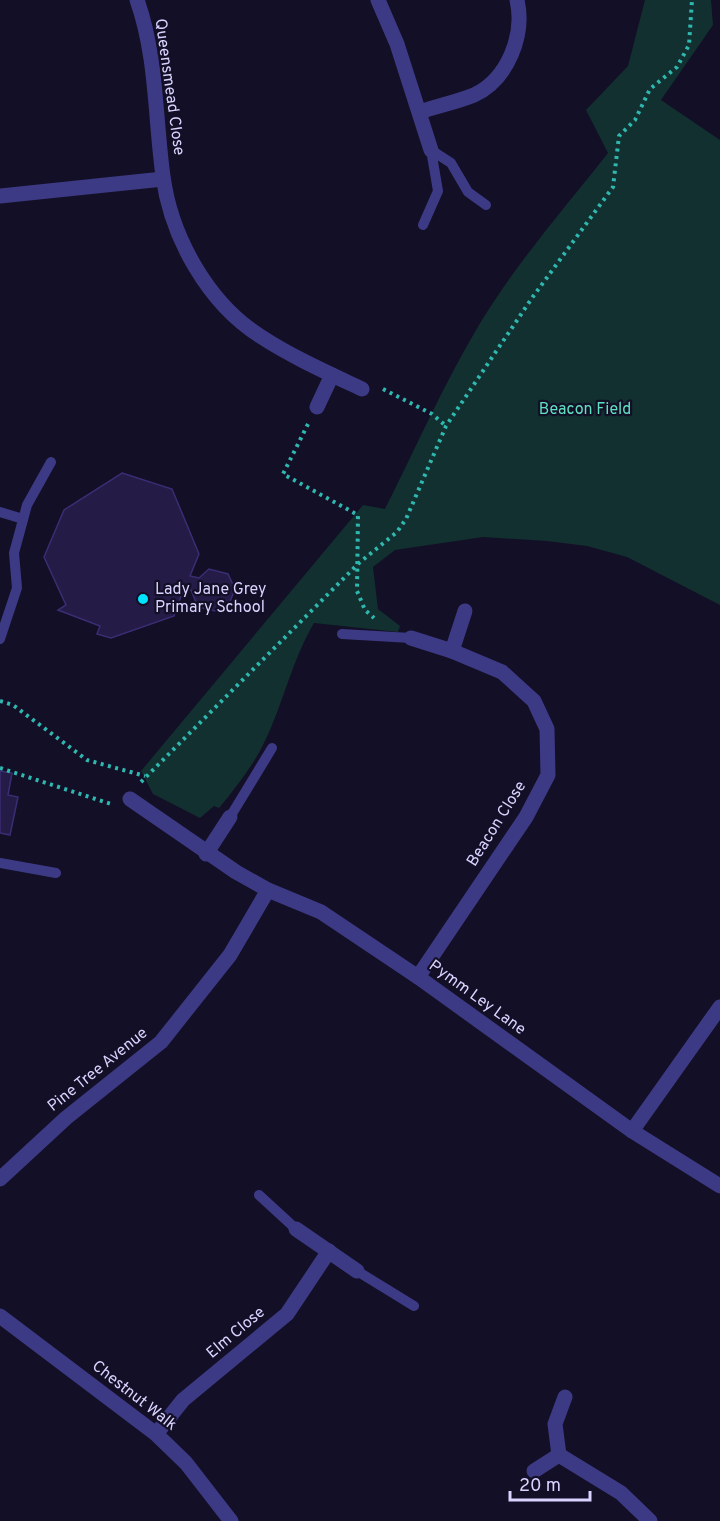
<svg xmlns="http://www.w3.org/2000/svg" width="720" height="1521" font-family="Overpass,sans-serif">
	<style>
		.green { fill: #12302f }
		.building { fill: #241b47; stroke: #3b2d73; stroke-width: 1.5 }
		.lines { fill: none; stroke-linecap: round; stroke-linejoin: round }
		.path { stroke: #2fb8b0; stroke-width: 4; stroke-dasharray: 3 4.5; stroke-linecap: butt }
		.lane { stroke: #3d3a85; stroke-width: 10 }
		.street { stroke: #3d3a85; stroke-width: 15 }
		.poi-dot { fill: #00e5ff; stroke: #130f26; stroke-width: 2 }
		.labels { text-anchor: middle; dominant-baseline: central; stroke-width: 4.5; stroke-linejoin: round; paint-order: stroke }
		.street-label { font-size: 16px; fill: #d9d4ff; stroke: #130f26 }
		.park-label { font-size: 16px; fill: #5fe0c0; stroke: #130f26 }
		.poi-label { font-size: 16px; fill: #d9d4ff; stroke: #130f26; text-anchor: start }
	</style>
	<rect width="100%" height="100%" fill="#130f26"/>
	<path class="green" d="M645,0h66l2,25 -52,75 59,40v465l-93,-48 -40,-11 -40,-5 -64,-4 -88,13 -22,17 5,42 22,17 -2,6 -84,-9c-24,41 -32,87 -54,128 -12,21 -26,39 -41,57l-5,-2 -14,12 -47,-24 -12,-23 222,-266 22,4c30,-60 57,-121 91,-179 37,-63 87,-120 132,-177l-22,-43 42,-44z"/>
	<g class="building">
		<path d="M122,473l50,16 27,65 -9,22 9,2 10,-9 19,5 7,15 -6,15 -14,7 -17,-4 -7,-17 -7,-2 -10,28 -63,22 -14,-4 3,-8 -42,-16 8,-5 -22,-48 20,-47z"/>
		<path d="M0,771l12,2 -4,22 10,2 -8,38 -10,-2z"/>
	</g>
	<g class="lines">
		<g class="path">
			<path d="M383,389l49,25 14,12"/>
			<path d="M308,424l-25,50 75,41 -1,76 8,19 9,8"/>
			<path d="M0,701l13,4 74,55 58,16"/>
			<path d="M0,768l111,36"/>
			<path d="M141,782l218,-219 38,-31 9,-13 40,-93 86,-128 81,-111 6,-51 16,-16 15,-31 27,-22 12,-22 3,-45"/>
		</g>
		<g class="lane">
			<path d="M423,225l15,-34 -7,-41 20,13 17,29 18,13"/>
			<path d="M0,512l23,7"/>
			<path d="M342,634l69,4"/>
			<path d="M0,639l17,-51 -3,-35 13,-48 24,-43"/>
			<path d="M230,817l42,-69"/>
			<path d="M0,863l56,10"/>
			<path d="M259,1195l37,34"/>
			<path d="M357,1271l57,35"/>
		</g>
		<g class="street">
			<path d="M137,0c20,56 18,119 26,176 8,61 45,127 97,160 32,21 68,37 102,53"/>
			<path d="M378,0l19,44 34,106"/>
			<path d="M420,112c17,-6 37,-10 54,-17 34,-16 51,-60 43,-95"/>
			<path d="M0,196l163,-17"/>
			<path d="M317,407l15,-32"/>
			<path d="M411,638l41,13 50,21 32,29 13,28 1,46 -22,42 -108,160"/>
			<path d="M452,651l13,-40"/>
			<path d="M130,799l106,73 32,18 53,22 97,65 214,154 88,55"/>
			<path d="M206,854l24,-37"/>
			<path d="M632,1131l88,-124"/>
			<path d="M0,1179l66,-61 95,-76 69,-87 38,-65"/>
			<path d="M296,1229l61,42"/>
			<path d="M0,1316l156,118 30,29 45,58"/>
			<path d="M565,1397l-10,27 4,31 62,38 29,28"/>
			<path d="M156,1434l27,-34 104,-86 42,-63"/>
			<path d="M534,1471l25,-16"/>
		</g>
	</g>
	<circle class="poi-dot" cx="143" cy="599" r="6"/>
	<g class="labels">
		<g class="street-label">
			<text transform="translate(169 87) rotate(82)">Queensmead Close</text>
			<text transform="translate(497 824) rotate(-58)">Beacon Close</text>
			<text transform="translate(477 998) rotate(36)">Pymm Ley Lane</text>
			<text transform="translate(98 1070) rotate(-39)">Pine Tree Avenue</text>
			<text transform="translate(236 1333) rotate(-40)">Elm Close</text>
			<text transform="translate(134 1396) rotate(38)">Chestnut Walk</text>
		</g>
		<g class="park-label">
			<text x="585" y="410">Beacon Field</text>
		</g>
		<g class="poi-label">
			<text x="155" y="590">Lady Jane Grey<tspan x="155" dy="18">Primary School</tspan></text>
		</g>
	</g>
	<path d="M510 1491v9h80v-9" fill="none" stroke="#d9d4ff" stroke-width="3"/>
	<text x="519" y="1491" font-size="18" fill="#d9d4ff" stroke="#130f26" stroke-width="4.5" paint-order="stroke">20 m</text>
</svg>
